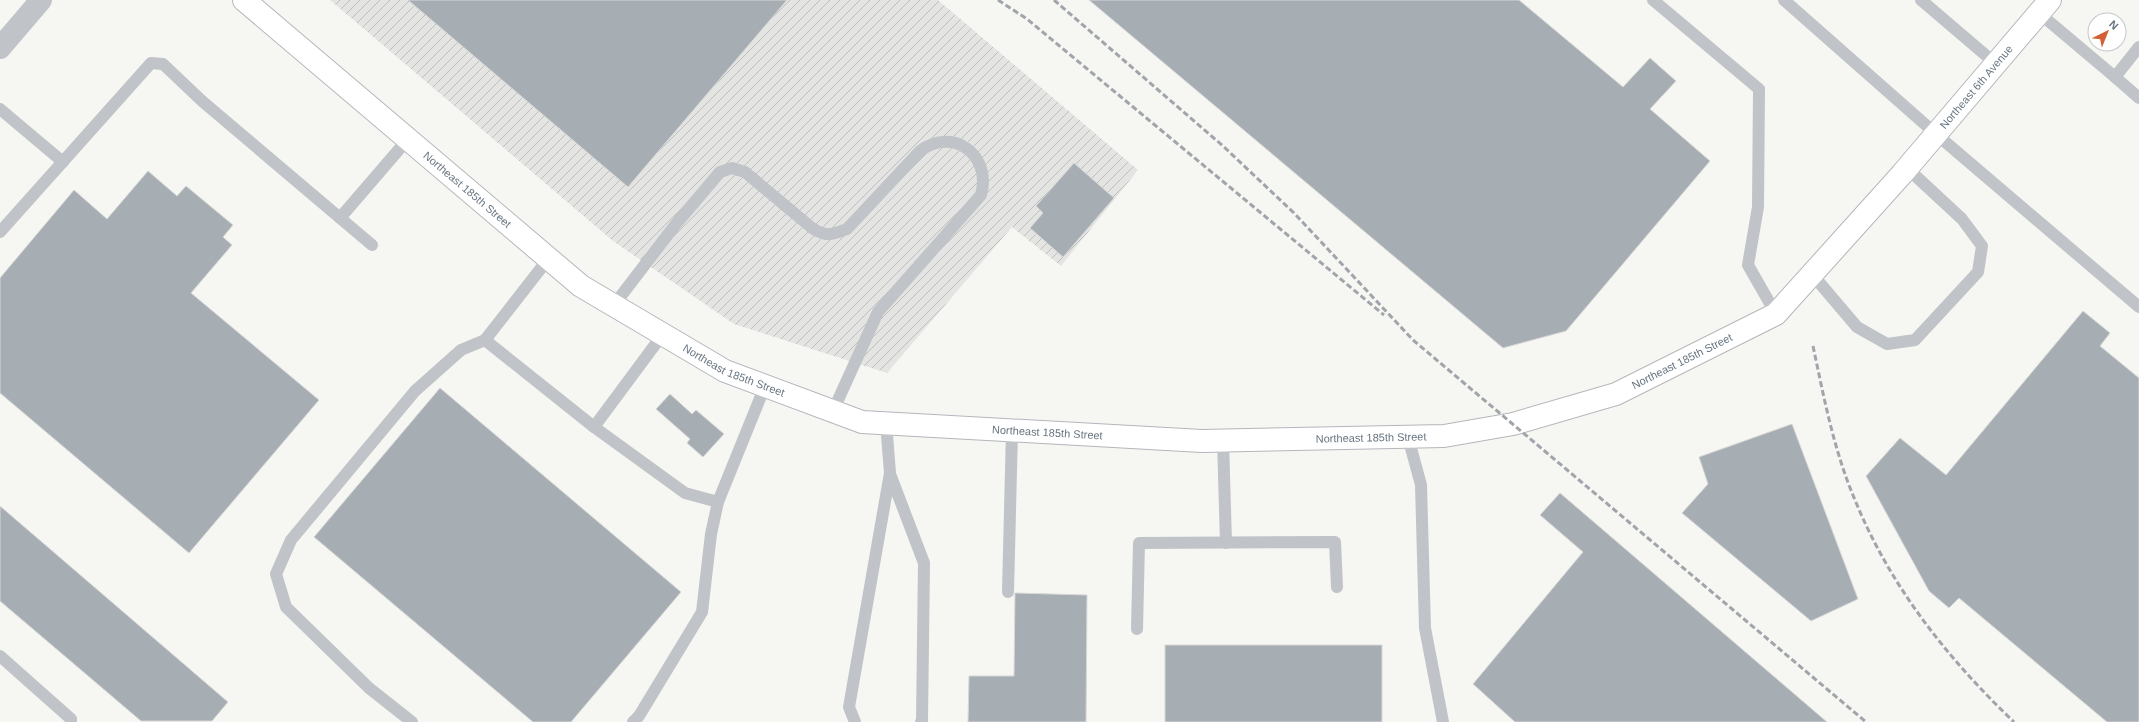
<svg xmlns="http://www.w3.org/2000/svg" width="2139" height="722" font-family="Helvetica,sans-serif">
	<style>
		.industrial { fill: url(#industrial-furrows) }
		.building { fill: #a6adb3; stroke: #d7d7d6 }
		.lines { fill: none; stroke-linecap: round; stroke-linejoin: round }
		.secondary-casing { stroke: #b3b7bb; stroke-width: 24 }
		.lane { stroke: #c0c3c7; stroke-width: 12 }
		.street { stroke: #c0c3c7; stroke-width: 22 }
		.secondary { stroke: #fff; stroke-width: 22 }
		.rail { stroke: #a0a5aa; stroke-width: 3; stroke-dasharray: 6 3; stroke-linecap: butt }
		.labels { text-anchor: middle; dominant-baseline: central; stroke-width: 4; stroke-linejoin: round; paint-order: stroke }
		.street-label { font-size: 11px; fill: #687581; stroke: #fff }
	</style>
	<defs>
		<pattern id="industrial-furrows" width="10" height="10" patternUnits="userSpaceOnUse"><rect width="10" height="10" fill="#e4e5e3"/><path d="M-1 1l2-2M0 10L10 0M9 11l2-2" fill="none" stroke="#bdbebd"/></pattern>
	</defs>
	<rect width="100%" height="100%" fill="#f6f6f3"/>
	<path class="industrial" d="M330,0h608l200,170 -77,96 -49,-39 -125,146 -153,-49 -121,-83z"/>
	<g class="building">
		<path d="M408,0h379l-159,187z"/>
		<path d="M1089,0h430l104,87 27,-29 26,23 -26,28 60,52 -144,170 -63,17z"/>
		<path d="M1074,163l40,35 -51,59 -33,-29 13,-15 -7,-7z"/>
		<path d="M148,171l29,25 9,-10 47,39 -10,12 9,8 -41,48 128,107 -130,153 -189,-160v-115l74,-88 33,29z"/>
		<path d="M2083,311l27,22 -10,13 39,32v344h-32l-148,-124 -10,10 -20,-17 -63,-115 34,-38 46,37z"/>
		<path d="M440,388l241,204 -110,130h-38l-219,-185z"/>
		<path d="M670,394l22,20 4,-4 28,24 -21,23 -16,-14 3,-4 -34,-30z"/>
		<path d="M1792,424l66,175 -47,22 -129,-108 26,-29 -9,-27z"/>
		<path d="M1560,493l267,229h-312l-42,-38 110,-132 -43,-37z"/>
		<path d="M0,506l228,196 -16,19h-71l-141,-120z"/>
		<path d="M1015,593l72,2 -1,127h-118l1,-46h45z"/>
		<rect x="1165" y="645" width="217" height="77"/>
	</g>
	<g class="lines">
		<g class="secondary-casing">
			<g id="secondary">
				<path id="s1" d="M244,0l337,286 144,85 137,51 340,19 242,-5 69,-12 103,-30 160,-80 126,-140 148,-174"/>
			</g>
		</g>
		<g class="lane">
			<path d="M1653,0l106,89 -1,118 -10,58 28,49"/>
			<path d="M1784,0l152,134 203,173"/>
			<path d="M1921,0l75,64"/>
			<path d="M2039,13l76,64 24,-30"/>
			<path d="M2115,77l24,21"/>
			<path d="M0,109l63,53"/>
			<path d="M340,218l68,-79"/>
			<path d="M0,232l151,-169 12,1 39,37 170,144"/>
			<path d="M549,258l-64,82 109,87 69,-93"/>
			<path d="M1812,274l45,53 30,17 28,-4 63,-68 4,-26 -20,-27 -55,-51"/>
			<path d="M614,305l62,-81 44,-52 12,-4 13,4 67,56c14,9 19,7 35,1l73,-78c34,-25 72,5 61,44l-103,117 -45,99"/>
			<path d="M594,427l91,66 33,9 47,-116"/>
			<path d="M1408,437l13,48 4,143 18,94"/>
			<path d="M1223,440l3,103"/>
			<path d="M890,474l34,89 -2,157 -1,2"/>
			<path d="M1008,592l4,-162"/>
			<path d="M1137,629l2,-86 196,-1 2,45"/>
			<path d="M0,656l71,63v3"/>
			<path d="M412,722l-43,-34 -83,-81 -10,-33 15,-34 124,-149 46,-41 24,-10"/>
			<path d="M633,722l6,-6 63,-104 9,-78 7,-32"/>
			<path d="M855,722l-6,-15 41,-234 -4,-50"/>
		</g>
		<path class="street" d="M0,48l41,-48"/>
		<use href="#secondary" class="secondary"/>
		<g class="rail">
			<path d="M998,0l29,19 357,296"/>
			<path d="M1054,0l169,146 71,67 119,127 453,382"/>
			<path d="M1813,346c11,52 21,105 42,154 35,86 92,158 159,222"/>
		</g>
	</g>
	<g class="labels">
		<g class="street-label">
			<text stroke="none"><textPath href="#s1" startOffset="1997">Northeast 6th Avenue</textPath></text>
			<text stroke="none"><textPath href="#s1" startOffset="293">Northeast 185th Street</textPath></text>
			<text stroke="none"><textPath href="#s1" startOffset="1589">Northeast 185th Street</textPath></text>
			<text stroke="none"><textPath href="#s1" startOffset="617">Northeast 185th Street</textPath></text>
			<text stroke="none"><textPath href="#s1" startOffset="941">Northeast 185th Street</textPath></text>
			<text stroke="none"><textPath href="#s1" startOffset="1265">Northeast 185th Street</textPath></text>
		</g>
	</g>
	<g transform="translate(2107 32) rotate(43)"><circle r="19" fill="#ffffff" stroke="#c3c8cd"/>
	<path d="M0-3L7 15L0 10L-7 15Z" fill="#d46035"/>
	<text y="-6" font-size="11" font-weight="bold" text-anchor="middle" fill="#687581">N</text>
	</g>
</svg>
